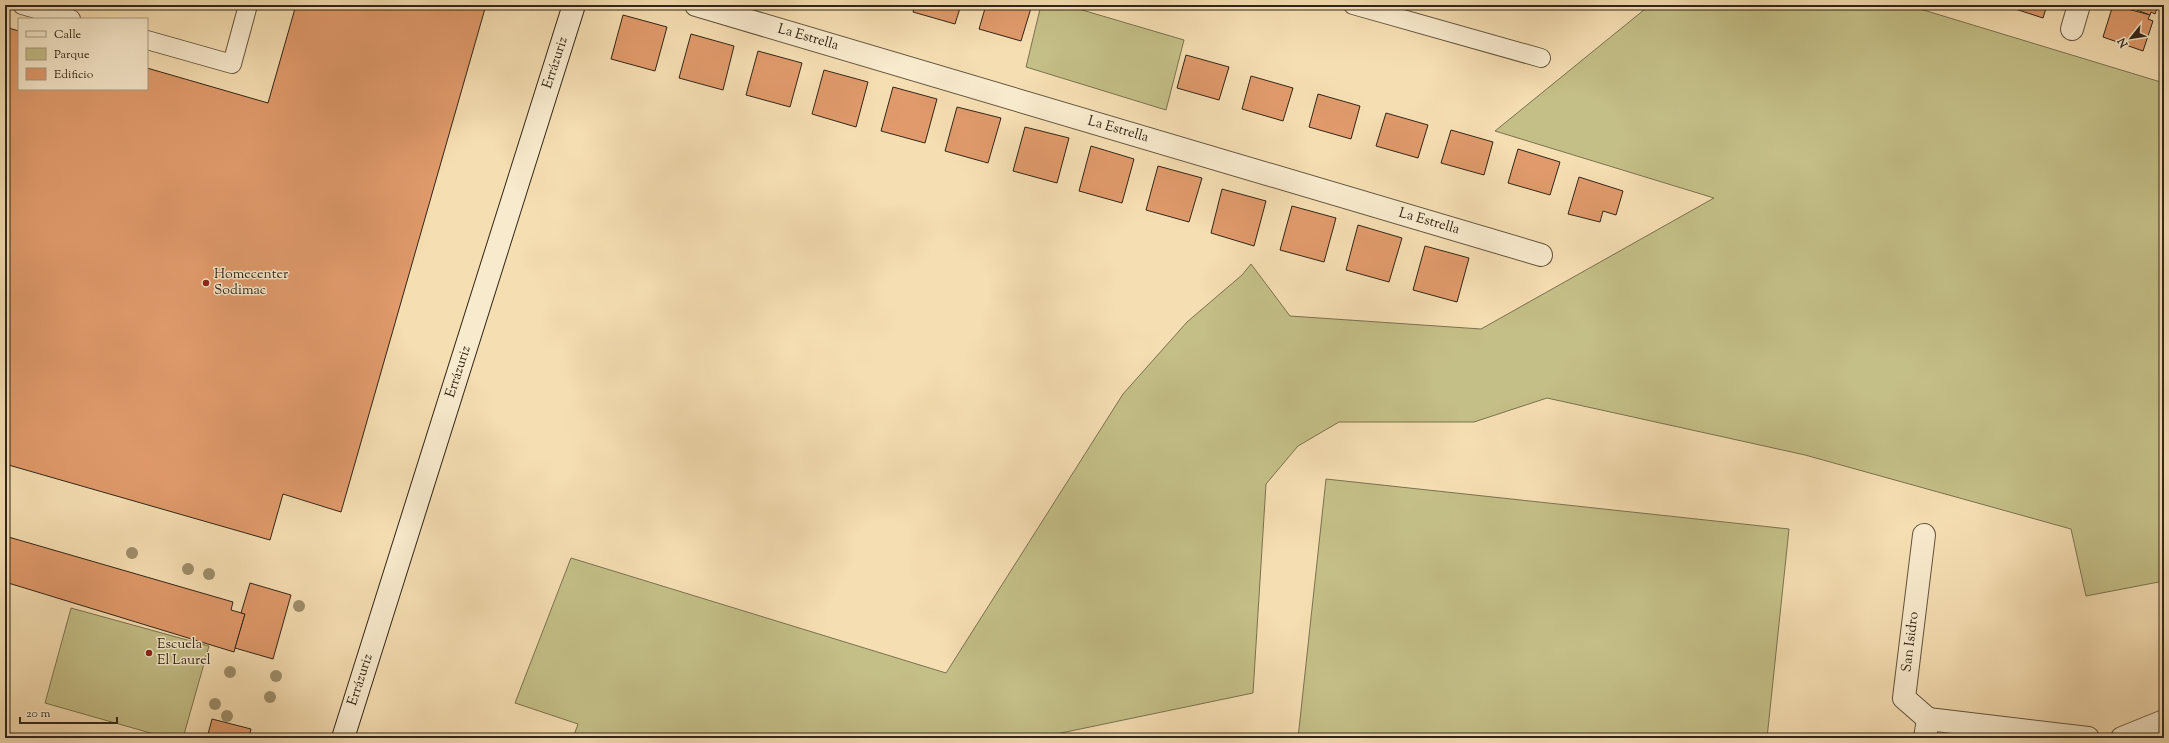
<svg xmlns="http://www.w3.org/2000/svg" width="2169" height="743" font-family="'Sorts Mill Goudy',serif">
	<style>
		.green { fill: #c4bf87; stroke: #7a724f }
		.building { fill: #e09a6b; stroke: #312617 }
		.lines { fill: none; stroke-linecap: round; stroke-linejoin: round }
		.lane-casing { stroke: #62543e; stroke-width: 20 }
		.street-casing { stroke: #62543e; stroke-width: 24 }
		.secondary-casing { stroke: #312617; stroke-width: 24 }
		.lane { stroke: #f8eacd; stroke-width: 18 }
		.street { stroke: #f8eacd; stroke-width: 22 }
		.secondary { stroke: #f8eacd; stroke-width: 22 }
		.tree { fill: #9e8e6c }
		.poi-dot { fill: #8f2418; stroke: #f8eacd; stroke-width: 1.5 }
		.labels { text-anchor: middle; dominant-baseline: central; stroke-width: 3; stroke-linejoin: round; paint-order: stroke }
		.street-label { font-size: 14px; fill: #312617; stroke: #f8eacd }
		.poi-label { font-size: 14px; fill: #312617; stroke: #f8eacd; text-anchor: start }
	</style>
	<rect width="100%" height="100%" fill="#f5deb2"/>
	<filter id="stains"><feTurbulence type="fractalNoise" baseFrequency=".005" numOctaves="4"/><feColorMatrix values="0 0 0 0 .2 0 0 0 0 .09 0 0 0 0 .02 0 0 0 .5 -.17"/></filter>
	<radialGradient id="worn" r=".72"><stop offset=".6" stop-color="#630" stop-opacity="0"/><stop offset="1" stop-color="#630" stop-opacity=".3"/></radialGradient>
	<g class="green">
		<path d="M1041,5h24l119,35 -18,70 -140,-43z"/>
		<path d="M1650,5h257l257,78v498l-78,15 -15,-67 -266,-74 -258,-57 -73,24h-135l-41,24 -32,38 -13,209 -216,45h-464l5,-14 -63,-21 56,-145 375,115 177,-279 64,-72 55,-47 9,-11 39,52 191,13 233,-131 -219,-67z"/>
		<path d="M1326,479l463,50 -22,209h-469z"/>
		<path d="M71,608l138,38 -26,92h-15l-123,-35z"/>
	</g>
	<g class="building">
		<path d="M296,5h190l-145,507 -58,-18 -13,46 -265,-76v-437l14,4v58h128v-21l121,35z"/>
		<path d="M915,5h46l-6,19 -42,-12z"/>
		<path d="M986,5h34l11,3 -10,33 -42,-12z"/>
		<path d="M2003,5h44l-4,13z"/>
		<path d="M2113,5l37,10 -2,4 5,2 -10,30 -40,-14z"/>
		<path d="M2124,5h34l-3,9 -4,-2 -1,3z"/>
		<path d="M623,15l44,12 -12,44 -44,-12z"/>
		<path d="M691,34l43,12 -11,44 -44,-12z"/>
		<path d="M758,51l44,12 -12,44 -44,-12z"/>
		<path d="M1186,55l43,12 -10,33 -42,-12z"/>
		<path d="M824,70l44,12 -12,45 -44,-13z"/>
		<path d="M1251,76l42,12 -10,33 -41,-12z"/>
		<path d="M893,87l44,12 -12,44 -44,-12z"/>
		<path d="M1318,94l42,12 -9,33 -42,-12z"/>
		<path d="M957,107l44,11 -13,45 -43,-12z"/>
		<path d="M1386,113l42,12 -10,33 -42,-12z"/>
		<path d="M1025,127l44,11 -12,45 -44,-12z"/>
		<path d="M1451,130l42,12 -9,33 -43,-12z"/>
		<path d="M1091,146l43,13 -12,44 -43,-12z"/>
		<path d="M1518,149l42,13 -10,33 -42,-12z"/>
		<path d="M1158,166l44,12 -13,44 -43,-12z"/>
		<path d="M1579,177l44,14 -7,24 -13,-4 -3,11 -32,-8z"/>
		<path d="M1222,189l44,12 -12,45 -43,-13z"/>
		<path d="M1292,206l44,12 -12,44 -44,-12z"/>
		<path d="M1358,225l44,13 -13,44 -43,-12z"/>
		<path d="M1425,246l44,12 -12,44 -44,-12z"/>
		<path d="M5,536l228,66 -2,8 14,4 -11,38 -229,-70z"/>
		<path d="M250,583l41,12 -18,64 -38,-11 10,-34 -4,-1z"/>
		<path d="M212,719l39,10 -2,9h-42z"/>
	</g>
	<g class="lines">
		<g class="lane-casing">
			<g id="lane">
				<path d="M22,5l49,14"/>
				<path d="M1353,5l188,53"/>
				<path d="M147,40l85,24 16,-59"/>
			</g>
		</g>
		<g class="street-casing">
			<g id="street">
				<path d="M696,5l845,250"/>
				<path d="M2072,29l7,-24"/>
				<path d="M1924,535l-20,163 24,21 -3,19"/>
				<path d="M1928,719l160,19"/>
				<path d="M2122,738l42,-17"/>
			</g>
		</g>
		<g class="secondary-casing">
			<path id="secondary" d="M343,738l231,-733"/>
		</g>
		<use href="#lane" class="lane"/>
		<use href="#street" class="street"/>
		<use href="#secondary" class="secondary"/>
	</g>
	<g class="tree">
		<circle cx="132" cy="553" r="6"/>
		<circle cx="188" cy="569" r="6"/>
		<circle cx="209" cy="574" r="6"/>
		<circle cx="299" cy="606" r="6"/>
		<circle cx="230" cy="672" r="6"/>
		<circle cx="276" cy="676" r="6"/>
		<circle cx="270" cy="697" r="6"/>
		<circle cx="215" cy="704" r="6"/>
		<circle cx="227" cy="716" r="6"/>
	</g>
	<g class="poi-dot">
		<circle cx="206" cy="283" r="4"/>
		<circle cx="149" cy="653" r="4"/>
	</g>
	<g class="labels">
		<g class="street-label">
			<text transform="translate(808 38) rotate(16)">La Estrella</text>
			<text transform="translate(556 63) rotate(-72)">Errázuriz</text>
			<text transform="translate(1118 130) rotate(16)">La Estrella</text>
			<text transform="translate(1429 222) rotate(16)">La Estrella</text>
			<text transform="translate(459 372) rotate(-72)">Errázuriz</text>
			<text transform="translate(1911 642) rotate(-83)">San Isidro</text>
			<text transform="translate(361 680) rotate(-72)">Errázuriz</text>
		</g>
		<g class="poi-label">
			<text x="214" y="275">Homecenter<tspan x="214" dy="16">Sodimac</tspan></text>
			<text x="157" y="645">Escuela<tspan x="157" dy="16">El Laurel</tspan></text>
		</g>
	</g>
	<rect width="2169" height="743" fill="none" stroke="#f5deb2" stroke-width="20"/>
	<rect x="6" y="6" width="2157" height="731" fill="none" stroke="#312617" stroke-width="2"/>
	<rect x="10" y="10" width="2149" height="723" fill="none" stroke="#312617"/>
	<rect x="18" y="18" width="130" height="72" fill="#f8eacd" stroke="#a89c84"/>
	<rect x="26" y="31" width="20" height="6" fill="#f8eacd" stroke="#a89c84"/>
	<text x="54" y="38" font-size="12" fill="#312617">Calle</text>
	<rect x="26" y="48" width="20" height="12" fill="#c4bf87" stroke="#a89c84"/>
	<text x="54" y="58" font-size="12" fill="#312617">Parque</text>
	<rect x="26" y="68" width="20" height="12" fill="#e09a6b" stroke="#a89c84"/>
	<text x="54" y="78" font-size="12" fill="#312617">Edificio</text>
	<g transform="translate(2131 38) rotate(240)" stroke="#f8eacd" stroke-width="3" paint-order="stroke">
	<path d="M0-3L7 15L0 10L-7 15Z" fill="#312617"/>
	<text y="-6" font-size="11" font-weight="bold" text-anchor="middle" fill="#312617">N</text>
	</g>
	<path d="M20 717v6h97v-6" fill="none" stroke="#312617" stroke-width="2"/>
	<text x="26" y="717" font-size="12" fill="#312617" stroke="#f8eacd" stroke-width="3" paint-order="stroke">20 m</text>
	<rect width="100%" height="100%" filter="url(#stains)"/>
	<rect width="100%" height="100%" fill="url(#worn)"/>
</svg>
